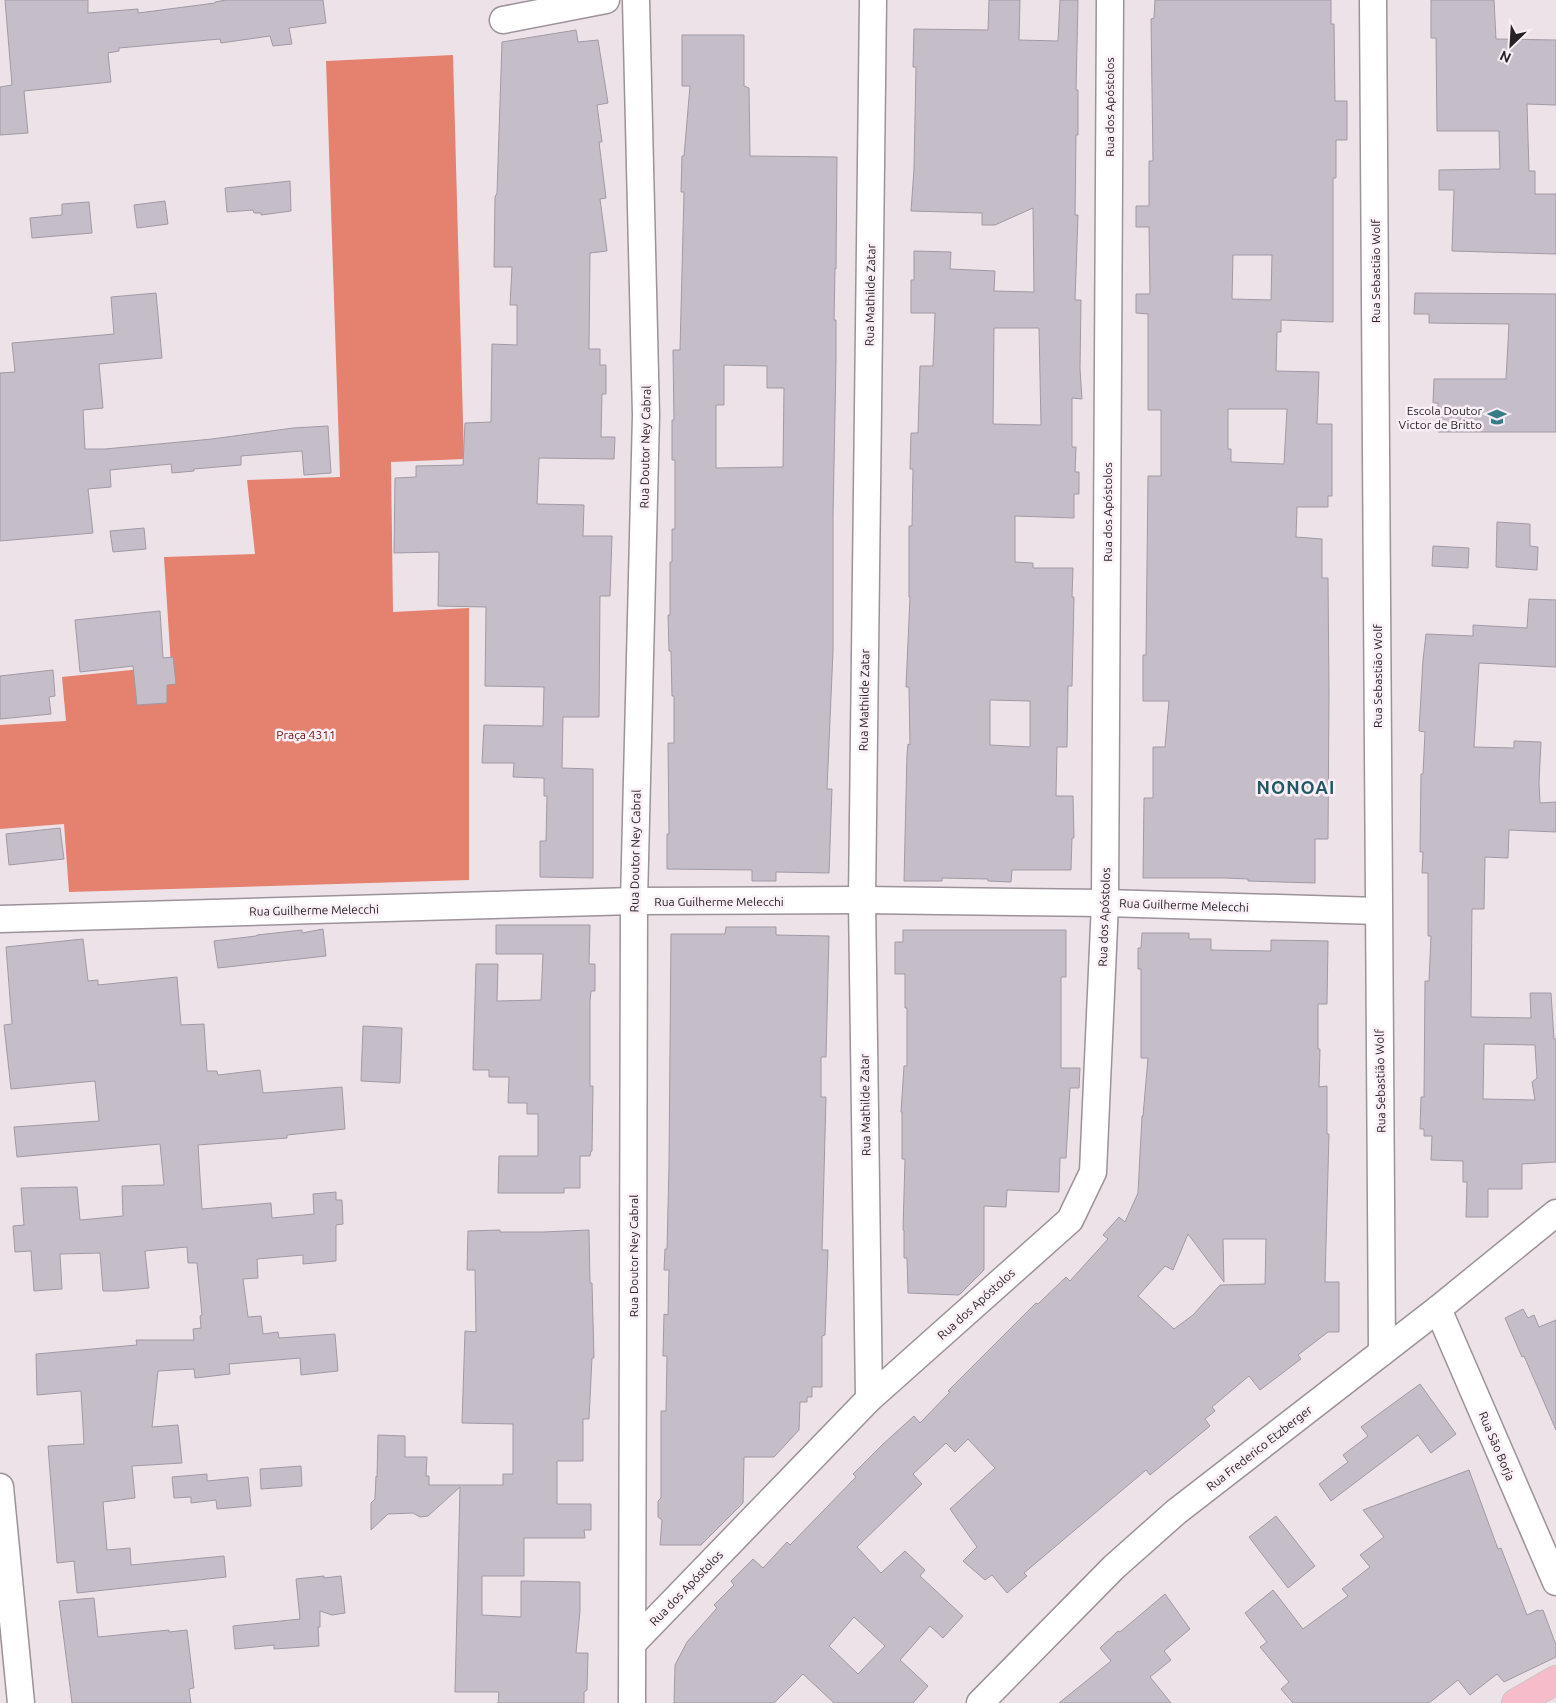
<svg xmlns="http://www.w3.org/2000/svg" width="1556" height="1703" font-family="Ubuntu,sans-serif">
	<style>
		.forest { fill: #e5816f }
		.building { fill: #c5bec8; stroke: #a09aa4; fill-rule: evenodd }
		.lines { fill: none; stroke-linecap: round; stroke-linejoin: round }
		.minor-casing { stroke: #9c9299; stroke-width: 29 }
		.major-casing { stroke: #c7c6c6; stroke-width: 30 }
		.minor { stroke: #fff; stroke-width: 26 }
		.major { stroke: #f7bcca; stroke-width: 28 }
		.labels { text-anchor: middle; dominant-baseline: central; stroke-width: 5; stroke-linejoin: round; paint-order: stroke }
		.street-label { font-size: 12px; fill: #272225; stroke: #fbeff7 }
		.poi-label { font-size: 12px; fill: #272225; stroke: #fbeff7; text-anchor: end }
		.park-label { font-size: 12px; fill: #6a0f05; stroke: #fbeff7 }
		.district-label { font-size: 18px; font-weight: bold; letter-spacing: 1px; fill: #205962; stroke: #fbeff7 }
	</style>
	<rect width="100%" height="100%" fill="#eee2e9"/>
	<path class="forest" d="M453,55l11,404 -73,3 2,150 76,-4v272l-400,12 -5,-68 -64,5v-104l66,-4 -4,-44 109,-11 -7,-109 91,-3 -8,-74 93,-3 -14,-416z"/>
	<g class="building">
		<path d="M5,0h83v13l50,-4v4l77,-10v-1l11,-2h97l3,23 -37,5 3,16 -19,2 -3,-10 -49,7 -1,-4 -101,9v3l-11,2 3,29 -87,9 4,42 -28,2v-48l12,-2z"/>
		<path d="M989,0h31l-1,40 39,1 2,-41h18l-2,90h2v45h-2l-1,80h3l-3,85h6l-1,69 2,30 -10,-1v49h4l-1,25h4v22h-5v24l-59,-2v46l18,1v5h40l-1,29h2l-2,89h-4l-1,61h-10l-1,49h17l1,42h-2l-1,32h-59l-1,12 -23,-1v-2l-46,-1v3h-38l3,-127 1,-10 2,1 -1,-58h-3l4,-90h-1v-71h3l1,-57h-3l1,-36h7l2,-67h13l2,-53h-24v-33h3v-29l37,1 -1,17 45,2 -1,20 40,1 -1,-84 -38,17h-13v-12l-71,-2 3,-42 2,-102h-3l1,-38 74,1zM994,328h45l2,97 -48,-1zM990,700l40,1v46l-40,-2z"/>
		<path d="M1155,0h176v24h3l1,77h12v39h-11v38h-3v144l-52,-2v12h-4l-1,39 43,1 -2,52h15v72h-4v11h-31l-1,30 26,2v39h6l1,115 -1,146h-13v44l-67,-2v-2l-22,-1h-83l1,-80h9v-51h12l4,-46h-26v-46h3l2,-179h13v-66h-13v-96l-12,-1v-19h14l-1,-67h-13v-21h13v-45h4l-2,-142 3,-1zM1233,255h39l-1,45 -39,-1zM1228,409h59l-3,55 -53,-2v-13h-3z"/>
		<path d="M1431,0h63l2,39 60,1v65l-29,-1 2,67h6v23h21v60l-104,-3 2,-61h-15v-20l61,-1 -1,-38h-62l-1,-93h-5z"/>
		<path d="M576,30l2,12 20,-2 10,63 -11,2 5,37h-3l7,56 -6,1 7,52 -17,2 -1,96h11v16h6v29h-4l-1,43h14l-1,22 -75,-1 -2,46 47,1 -1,31h29l-2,60h-10l-1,121h-36l-1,51 31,1v109l-53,-1v-36h6l1,-45h-3v-18l-31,-1 1,-14h-32l2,-38 59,1 1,-39 -59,-1 1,-79 -48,-1 1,-54 -45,1 1,-75 21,-1v-11l47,-1 2,-42 26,-1 1,-78 25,1v-40h-7l2,-38h-18l1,-70 2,-4 5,-151z"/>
		<path d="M682,35h62v51l5,2 1,68 87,1 -1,112 -1,-1 -1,52h2v40l-3,157v134l-6,138h5l-3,84 -53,-1v9h-24v-11l-85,-1v-35h2l-1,-91h6v-47h-2l-1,-45h-2l-1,-36h2v-53h2v-33h3v-69h-3v-40h2l-1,-70h7l4,-158h-3l1,-36h2l6,-70h-8zM724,365l43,1v22h17l-1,79 -67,1v-63h8z"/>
		<path d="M290,181l1,30 -30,4v-2h-7l-1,-3 -26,2 -2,-24z"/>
		<path d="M165,201l3,23 -31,4 -3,-23z"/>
		<path d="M89,202l3,31 -60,5 -2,-20 32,-3v-11z"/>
		<path d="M156,293l6,65 -63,6 4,44 -20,2 2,39h20l107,-10 81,-11 35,-2 3,47 -27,2 -2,-24 -61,5v9l-47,4v2l-22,2 -1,-9 -61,6 1,17 -23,2 5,44 -93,8v-168l15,-1 -3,-29 102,-9 -3,-37z"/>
		<path d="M1415,293l141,1v138h-118v-29h-5l1,-24h72l3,-55 -80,-1v-9h-15z"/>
		<path d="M1497,522l33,2v22l8,1 -1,23 -41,-3z"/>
		<path d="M144,528l2,21 -33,3 -3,-21z"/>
		<path d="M1433,546l36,2 -1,20 -36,-2z"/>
		<path d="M1529,599l27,1v67l-77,-4 -5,84 40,1v-7l27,1 -2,41 1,20 16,-1v30l-47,-2 -1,28 -23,-1 -1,52h-12l-1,108 60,1 -1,-25h21l3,46h2v123l-34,2v25h-34v28h-22l1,-35h-4v-21l-32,-1 1,-24h-8v-7h-4l1,-32h3l1,-116h4l2,-45h-3v-63h-6l1,-21h-3l1,-78h2l2,-42 -6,-1 4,-71 3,-26 47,2v-11l54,3zM1484,1044l51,1 2,33 -5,4 3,18 -52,-1z"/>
		<path d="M160,611l3,47 10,-1 3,27 -9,1v18l-30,2 -4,-39 -53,6 -5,-52z"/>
		<path d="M53,670l2,26 -6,1 2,17 -51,5v-43z"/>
		<path d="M60,828l4,31 -55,6 -3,-31z"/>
		<path d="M496,925h94l-1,39h6v27h-4l-1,10v85h3l-1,65h-1l-1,5h-10v32h-16v5h-66l1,-37h39v-42h-11v-11h-19l1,-26h-20v-7h-16l3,-106h22l-1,37 44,-1 2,-46h-47z"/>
		<path d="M726,927h50v8l53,1 -3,121h-5v40h5l-4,153h6l-3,85 -3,1v51h-10v10h-5v5h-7l-1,28 -25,27h-30l-1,46 -42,42h-41l2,-25 -4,-3v-16l3,-3v-87h5l1,-55h-4l1,-42 4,1 1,-45h-5l1,-21h2l2,-84 2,-231h54z"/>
		<path d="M323,929l3,27 -108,12 -4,-27 42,-5 1,-1 45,-5v3z"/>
		<path d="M903,930h163v47h-5v91h19l-1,20h-9l-4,70h-6l-1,34 -52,-2 -1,17 -22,-1v64l-25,25 -51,-2 -1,-35h-3v-28h-1l2,-71h-3v-47h-1l3,-46h3v-58h-2v-34h-10v-32h8z"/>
		<path d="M1142,933h47v6h22v11l60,1v-11l57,1 -1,63h-9v45h2l-1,38 8,-1v48h2l-4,148h14v50h-11l-30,23 3,4 -41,31 -11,-14 -37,31 3,4 -10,8 5,7 -60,49 -4,-5 -122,103 3,3 -20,17 -15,-18 -7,5 -22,-19 14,-14 -27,-38 45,-41 -27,-29 -13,13 -9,-9 -33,31 9,10 -65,63 24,26 24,-22 20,19 -5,6 43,40 -20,22 -13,-12 -30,34 28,26 -15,17h-79l-31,-29 -29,29h-100l1,-38 12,-23 30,-34 -3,-3 20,-20 -3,-4 22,-22 10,9 24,-26 3,3 66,-68 -3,-3 29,-29 32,-29 6,7 30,-31 -2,-1 88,-88 2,1 28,-27 4,4 38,-42 -5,-4 16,-18 6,5 13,-29 4,-77h1l5,-58h-7v-89h-3v-21h3zM1188,1234l36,48 -1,-43h43l-1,45 -45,1 -27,30 -19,14 -36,-33 27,-30 8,4zM854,1617l31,29 -27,28 -29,-28z"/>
		<path d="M83,939l5,42 10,-1v5l79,-8 4,48 23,-1 3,47h10l1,4 42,-5 3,23 79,-6 3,42 -58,6v3l-89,7 4,64 69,-6 1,15 42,-4 -1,-20 23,-2v8h6l1,24 -7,1v36l-33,3v-9l-46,4 1,19 -15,1 5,38 13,-1 2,18 15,-2 1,6 56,-4 3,37 -37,4 -1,-17 -71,6 1,10 -35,4 -1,-9 -36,2 -6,56 26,-2 4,38 -50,3 3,32 -32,4 4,48 23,-2 1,17 93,-9 2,21 -149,16 -3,-32 -17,2 -9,-117 36,-2 -3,-53 -44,4 -1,-41 101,-9 -1,-5h58l-1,-11 8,-1 -1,-12 2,-1 -5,-52h-9l-1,-16 -42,4 4,37 -33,3h-13l-3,-38 -40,1 2,35 -28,2 -3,-40 -16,1 -2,-26 11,-1 -3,-37 56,-1 3,33 43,-4 -1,-30 42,-1 -4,-41 -143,13 -3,-30 85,-6 -4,-40 -84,8 -7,-64 8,-1 -6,-77z"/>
		<path d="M363,1026l39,2 -2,55 -39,-2z"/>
		<path d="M500,1230v2h43l46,-2 1,53h2l2,75h-2l-3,61h-6v42h-26v43h34v26h-7l1,8h-61v38h-42v39l39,2v-36l59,1v29l-4,42h12l-1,37 -3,2v11h-86l1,-11h-44l5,-205 -32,29 -8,1 -7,-4 -25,1 -17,16v-27l4,-4 1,-23 1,1 1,-42 27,1v21h22l-1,19h3v9h74v-11h10v-50l-51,-1 3,-92 11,1 -1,-62h-8l1,-39z"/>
		<path d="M1523,1309l5,9 6,-3 5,12 17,-7v110l-32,-74 -2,1 -17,-39z"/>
		<path d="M1420,1384l36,50 -25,19 -13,-18 -87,66 -12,-17 29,-22 -5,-7 25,-19 -7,-9z"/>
		<path d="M301,1466l1,20 -41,3 -1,-20z"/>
		<path d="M1469,1470l29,79 3,-1 26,67 11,-5 1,1 4,-1 13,35v12l-52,25 -7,-8 -27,21 -12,-15 -29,23h-136l-12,-14 8,-7 -29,-35 7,-5 -22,-29 28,-23 30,39 45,-33 -6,-7 28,-22 -10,-12 24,-18 -21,-27z"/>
		<path d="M207,1474v7l41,-4 3,29 -34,3 -1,-9 -25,3v-6l-17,1 -2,-21z"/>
		<path d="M1276,1516l39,50 -27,22 -39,-51z"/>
		<path d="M324,1576v2l17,-2 4,37 -13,2 -12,-4v16h-2l1,19 -45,3v-4l-39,4 -2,-23 67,-7 -4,-40z"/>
		<path d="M1165,1594l25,35 -26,22 7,9 -21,17 21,26h-112l52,-42 -11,-13 18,-17 2,1z"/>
		<path d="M94,1598l4,39 71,-7v2l18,-2 7,58 -5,1 2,14h-119l-13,-102z"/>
	</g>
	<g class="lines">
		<g class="minor-casing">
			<g id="minor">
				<path d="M1373,0l9,1352"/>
				<path d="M503,20l103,-20"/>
				<path d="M0,919l634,-18 228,-1 243,3 273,8"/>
				<path d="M1438,1309l118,273"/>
				<path d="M869,1399l-7,-499 11,-900"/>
				<path d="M0,1487l21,216"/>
				<path d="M633,1643l236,-244 201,-179 23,-48 12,-269 5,-903"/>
				<path d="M632,1703l2,-802 12,-486 -10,-415"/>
				<path d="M980,1703l134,-136 62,-55 262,-203 118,-96"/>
			</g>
		</g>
		<g class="major-casing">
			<path id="major" d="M1516,1703l40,-23"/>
		</g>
		<use href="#minor" class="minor"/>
		<use href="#major" class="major"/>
	</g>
	<defs>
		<g id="school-bare" transform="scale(1.5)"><path d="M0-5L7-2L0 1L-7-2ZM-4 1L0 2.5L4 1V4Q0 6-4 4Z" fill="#367d88" stroke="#fbeff7" stroke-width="2.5" paint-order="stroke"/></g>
	</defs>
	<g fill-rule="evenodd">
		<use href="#school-bare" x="1497" y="417"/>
	</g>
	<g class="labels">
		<g class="street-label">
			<text transform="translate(1109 107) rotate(-90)">Rua dos Apóstolos</text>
			<text transform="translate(1375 271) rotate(-90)">Rua Sebastião Wolf</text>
			<text transform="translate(870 295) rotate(-89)">Rua Mathilde Zatar</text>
			<text transform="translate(645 447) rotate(-89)">Rua Doutor Ney Cabral</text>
			<text transform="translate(1107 512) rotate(-90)">Rua dos Apóstolos</text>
			<text transform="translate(1377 676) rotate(-90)">Rua Sebastião Wolf</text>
			<text transform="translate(864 700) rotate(-89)">Rua Mathilde Zatar</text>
			<text transform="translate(635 851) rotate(-89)">Rua Doutor Ney Cabral</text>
			<text x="719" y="901">Rua Guilherme Melecchi</text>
			<text transform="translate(1184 905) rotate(2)">Rua Guilherme Melecchi</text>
			<text transform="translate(314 910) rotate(-1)">Rua Guilherme Melecchi</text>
			<text transform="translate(1104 917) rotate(-88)">Rua dos Apóstolos</text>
			<text transform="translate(1380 1081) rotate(-91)">Rua Sebastião Wolf</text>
			<text transform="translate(865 1105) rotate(-91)">Rua Mathilde Zatar</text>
			<text transform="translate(633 1256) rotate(-90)">Rua Doutor Ney Cabral</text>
			<text transform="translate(976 1304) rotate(-42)">Rua dos Apóstolos</text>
			<text transform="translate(1497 1446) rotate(67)">Rua São Borja</text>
			<text transform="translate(1259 1448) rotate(-38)">Rua Frederico Etzberger</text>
			<text transform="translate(686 1588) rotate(-46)">Rua dos Apóstolos</text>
		</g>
		<g class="poi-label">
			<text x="1482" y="410">Escola Doutor<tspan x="1482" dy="14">Victor de Britto</tspan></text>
		</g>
		<g class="park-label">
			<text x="306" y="734">Praça 4311</text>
		</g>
		<g class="district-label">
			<text x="1296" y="787">NONOAI</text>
		</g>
	</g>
	<g transform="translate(1511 45) rotate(205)" stroke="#fbeff7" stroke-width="4" paint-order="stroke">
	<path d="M0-4L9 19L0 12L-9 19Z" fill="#272225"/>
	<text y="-8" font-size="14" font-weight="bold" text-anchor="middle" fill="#272225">N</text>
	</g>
</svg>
